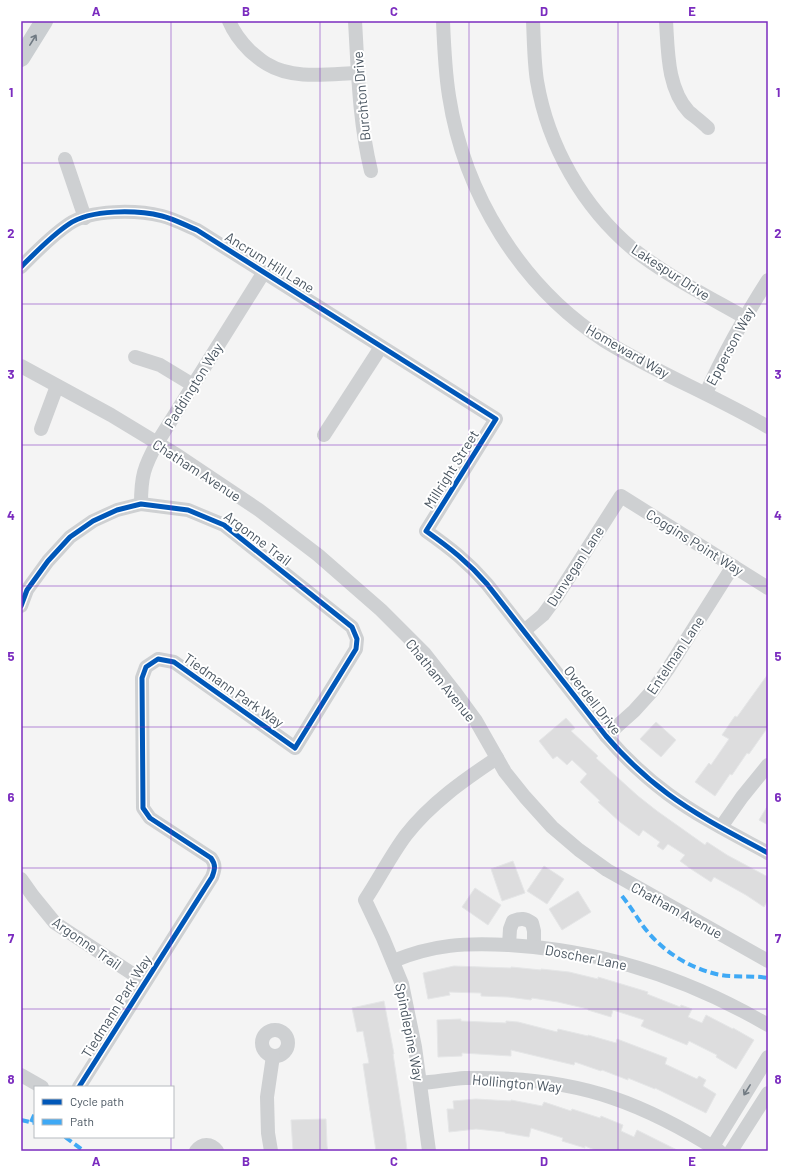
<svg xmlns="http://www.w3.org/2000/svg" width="789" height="1172" font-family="Barlow,sans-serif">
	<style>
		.building { fill: #ddddde; stroke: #e5e6e7 }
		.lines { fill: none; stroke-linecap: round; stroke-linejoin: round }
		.minor { stroke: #ced0d2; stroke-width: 14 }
		.major { stroke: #caced1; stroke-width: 18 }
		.quiet { stroke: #3fa9f5; stroke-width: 4; stroke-dasharray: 8 4; stroke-linecap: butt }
		.cycleway-casing { stroke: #fff; stroke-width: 8 }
		.cycleway { stroke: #0057b8; stroke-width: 5 }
		.oneway { stroke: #707a83 }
		.oneway2 { stroke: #727b83 }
		.grid { fill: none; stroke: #7b2cbf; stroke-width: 1; stroke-opacity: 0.55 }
		.labels { text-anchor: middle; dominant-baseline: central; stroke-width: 4; stroke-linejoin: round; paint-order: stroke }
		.street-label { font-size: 14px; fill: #4a5661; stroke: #fff }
		.neatline { fill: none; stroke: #7b2cbf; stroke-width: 1.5 }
		.grid-label { font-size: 13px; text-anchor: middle; font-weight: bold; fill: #7b2cbf }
	</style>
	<rect width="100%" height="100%" fill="#f4f4f4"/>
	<g class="building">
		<path d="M768,674v53l-19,27 -2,-1 -15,22 -2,-1 -15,22 -20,-14 14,-19 2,2 18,-26 -7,-4 13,-19 2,1z"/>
		<path d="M566,718l9,10 -4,3 27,25 -2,2 42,38 19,15 48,34 2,-3 20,13 41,22v23l-4,7 -18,-12 -32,-18 -3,5 -20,-13 -11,-8 5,-6 -17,-11 -5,6 -6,-4 3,-4 -17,-12 -4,6 -19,-14 -22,-20 2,-1 -20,-19 7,-8 -15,-14 -5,5 -10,-9 -4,3 -14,-18z"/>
		<path d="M656,722l20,18 -15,17 -21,-18z"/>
		<path d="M768,805v20l-9,-5z"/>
		<path d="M513,861l12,32 -23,8 -11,-32z"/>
		<path d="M544,866l20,13 -17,25 -20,-13z"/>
		<path d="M475,888l26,17 -13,20 -26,-18z"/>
		<path d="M578,891l13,21 -29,18 -13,-21z"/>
		<path d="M454,966l57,2v-1l30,3v-1l28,3 29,7v-2l50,15 -1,2 33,13 1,-2 11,4 -4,8 14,6 4,-8 27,14v-1l21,12 -18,29 -20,-12 1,-2 -28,-14 -2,4 -46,-19 3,-6 -31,-10 -2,7 -23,-7v-1l-30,-7 -26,-4 -1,2 -23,-3 -27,-1v-3l-32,-1 1,3 -22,4 -5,-26z"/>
		<path d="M384,1001l10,53h-1l12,79 2,18h-31l-13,-87 6,-1 -6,-32 -6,1 -5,-24z"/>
		<path d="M461,1019v2l45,2v-2l12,1 39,10 1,-3 30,7v-1l28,8 1,-4 50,19 -2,6 32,15 2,-3 7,4 -3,6 13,8 -10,19 -51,-25v1l-27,-11v2l-26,-10 -1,1 -26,-9 -1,3 -63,-15v6l-49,-3v3l-24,1 -1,-37z"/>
		<path d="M476,1099l35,2v-1l31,6 2,-4 27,9 1,-2 28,9 1,-2 22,9 -2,6 13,6 3,-7 42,21h-82l-12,-5v2l-23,-7 1,-3 -32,-10 -2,9 -24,-4v-1l-29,-3 -27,3 -2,-23h7l-1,-8z"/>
		<path d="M326,1119l1,27 1,5h-35l-2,-31z"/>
	</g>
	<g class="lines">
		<g class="minor">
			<path d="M229,21c5,12 12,21 21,30 5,4 11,10 17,13 26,16 62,10 91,9"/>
			<path d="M355,21c3,50 4,101 16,150"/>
			<path d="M443,21c1,25 2,50 6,75 15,98 72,191 156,245 52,32 110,55 163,86"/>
			<path d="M533,21c1,20 1,41 4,60 11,65 46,126 96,168 34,27 74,47 111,68"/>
			<path d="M666,21c2,30 1,67 23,91 6,5 13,10 19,16"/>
			<path d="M65,159l20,59"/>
			<path d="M21,267c15,-15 30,-31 48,-43 22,-15 68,-14 93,-8 12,3 23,9 35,14l299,189 -70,112c24,17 42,31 61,53l119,152c19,22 39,41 62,58 31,23 67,41 100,59"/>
			<path d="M135,357l25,8 33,20"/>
			<path d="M21,366l90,49 66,40 82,55 59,45 63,55 44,44 29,37 22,30 29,51 20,25 27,30 27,23 28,20 161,91"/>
			<path d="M706,393c18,-40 39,-77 62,-113"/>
			<path d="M41,429l16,-43"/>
			<path d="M324,435l57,-88"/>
			<path d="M141,504c0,-28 3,-37 16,-61l107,-171"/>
			<path d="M21,606l6,-16 21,-29 22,-24 23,-16 24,-11 24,-6 47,6 36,15 128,102 5,12 -1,10 -61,99 -121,-86 -16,-3 -12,8 -4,11 1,130 7,10 61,40c5,7 4,11 1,19l-133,210"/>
			<path d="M524,631l19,-16 14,-19 64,-100 147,92"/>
			<path d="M606,736l28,-25 19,-21 15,-21 65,-103"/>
			<path d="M721,827l21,-30 26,-32"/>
			<path d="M21,879l12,17 22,27 90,59"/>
			<path d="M509,945l1,-16 3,-8c8,-3 12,-3 19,2l2,8v15"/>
			<path d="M393,961c42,-17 71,-18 116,-16 92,5 180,34 259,80"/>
			<circle cx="275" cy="1043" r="13"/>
			<path d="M21,1075l21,12"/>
			<path d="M420,1083c15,-1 30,-4 45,-5 50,-1 101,4 148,20 38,13 73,32 106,53"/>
			<path d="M196,1151c6,-8 15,-8 21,0"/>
			<path d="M271,1151l-3,-18 -1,-36 6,-41"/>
			<path d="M429,1151l-14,-104 -13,-63 -19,-46 -18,-38c14,-21 26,-45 41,-65 25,-32 58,-55 91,-77"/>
			<path d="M710,1151l58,-94"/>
			<path d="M731,1151l37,-58"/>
		</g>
		<path class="major" d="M21,58l23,-37"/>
		<g class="quiet">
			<path d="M622,896c8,10 14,20 21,30 18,24 44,41 73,48 17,4 35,1 52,4"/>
			<path d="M21,1120l14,3"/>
			<path d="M31,1122l4,-9"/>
			<path d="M65,1137l19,14"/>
		</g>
		<g class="cycleway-casing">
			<g id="cycleway">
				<path d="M21,267c15,-15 30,-31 48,-43 22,-15 68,-14 93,-8 12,3 23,9 35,14l299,189 -70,112c24,17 42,31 61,53l119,152c19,22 39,41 62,58 31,23 67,41 100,59"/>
				<path d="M21,606l6,-16 21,-29 22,-24 23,-16 24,-11 24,-6 47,6 36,15 128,102 5,12 -1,10 -61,99 -121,-86 -16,-3 -12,8 -4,11 1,130 7,10 61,40c5,7 4,11 1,19l-133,210"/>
			</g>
		</g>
		<use href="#cycleway" class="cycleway"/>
	</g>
	<defs><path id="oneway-shaft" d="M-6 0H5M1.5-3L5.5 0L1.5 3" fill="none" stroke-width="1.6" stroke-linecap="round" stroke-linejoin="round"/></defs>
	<use class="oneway" href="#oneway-shaft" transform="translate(33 40) rotate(-58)"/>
	<use class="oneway2" href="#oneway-shaft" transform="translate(747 1090) rotate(122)"/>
	<path class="grid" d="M171,21v1066M320,21v1130M469,21v1130M618,21v1130M21,163h747M21,304h747M21,445h747M21,586h747M21,727h747M21,868h747M21,1009h747M171,1137v14"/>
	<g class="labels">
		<g class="street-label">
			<text transform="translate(361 96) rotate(-95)">Burchton Drive</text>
			<text transform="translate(270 262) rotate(32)">Ancrum Hill Lane</text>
			<text transform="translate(671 272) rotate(33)">Lakespur Drive</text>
			<text transform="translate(730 346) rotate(-62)">Epperson Way</text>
			<text transform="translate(628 351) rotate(30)">Homeward Way</text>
			<text transform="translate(193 385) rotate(-58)">Paddington Way</text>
			<text transform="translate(451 469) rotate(-58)">Millright Street</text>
			<text transform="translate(197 470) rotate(33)">Chatham Avenue</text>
			<text transform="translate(258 538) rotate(37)">Argonne Trail</text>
			<text transform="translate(695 542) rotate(32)">Coggins Point Way</text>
			<text transform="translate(575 566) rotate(-57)">Dunvegan Lane</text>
			<text transform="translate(675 655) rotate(-56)">Entelman Lane</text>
			<text transform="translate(441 680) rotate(51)">Chatham Avenue</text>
			<text transform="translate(234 690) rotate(35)">Tiedmann Park Way</text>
			<text transform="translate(593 700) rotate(52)">Overdell Drive</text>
			<text transform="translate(677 910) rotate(29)">Chatham Avenue</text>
			<text transform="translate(87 943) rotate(35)">Argonne Trail</text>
			<text transform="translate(586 957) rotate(11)">Doscher Lane</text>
			<text transform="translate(116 1006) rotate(-58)">Tiedmann Park Way</text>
			<text transform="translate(410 1032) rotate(79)">Spindlepine Way</text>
			<text transform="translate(517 1083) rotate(5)">Hollington Way</text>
		</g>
	</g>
	<rect width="789" height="1172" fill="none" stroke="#ffffff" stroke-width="44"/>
	<rect x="34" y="1086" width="140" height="52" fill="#ffffff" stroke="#b7bbc0"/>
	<rect x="42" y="1099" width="20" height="6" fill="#0057b8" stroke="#b7bbc0"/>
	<text x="70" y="1106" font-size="12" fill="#4a5661">Cycle path</text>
	<rect x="42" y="1119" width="20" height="6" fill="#3fa9f5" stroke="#b7bbc0"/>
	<text x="70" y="1126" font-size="12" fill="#4a5661">Path</text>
	<rect x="22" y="22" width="745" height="1128" class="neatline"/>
	<g class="grid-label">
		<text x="96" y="16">A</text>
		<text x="246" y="16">B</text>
		<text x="394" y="16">C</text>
		<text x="544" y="16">D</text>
		<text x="692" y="16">E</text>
		<text x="11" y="97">1</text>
		<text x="778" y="97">1</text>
		<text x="11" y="238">2</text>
		<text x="778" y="238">2</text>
		<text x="11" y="379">3</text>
		<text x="778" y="379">3</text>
		<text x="11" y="520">4</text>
		<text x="778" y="520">4</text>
		<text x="11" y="661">5</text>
		<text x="778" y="661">5</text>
		<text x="11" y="802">6</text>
		<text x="778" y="802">6</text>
		<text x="11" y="943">7</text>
		<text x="778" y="943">7</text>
		<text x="11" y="1084">8</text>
		<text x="778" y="1084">8</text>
		<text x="96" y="1166">A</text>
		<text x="246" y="1166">B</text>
		<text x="394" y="1166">C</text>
		<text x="544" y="1166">D</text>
		<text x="692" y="1166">E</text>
	</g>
</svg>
